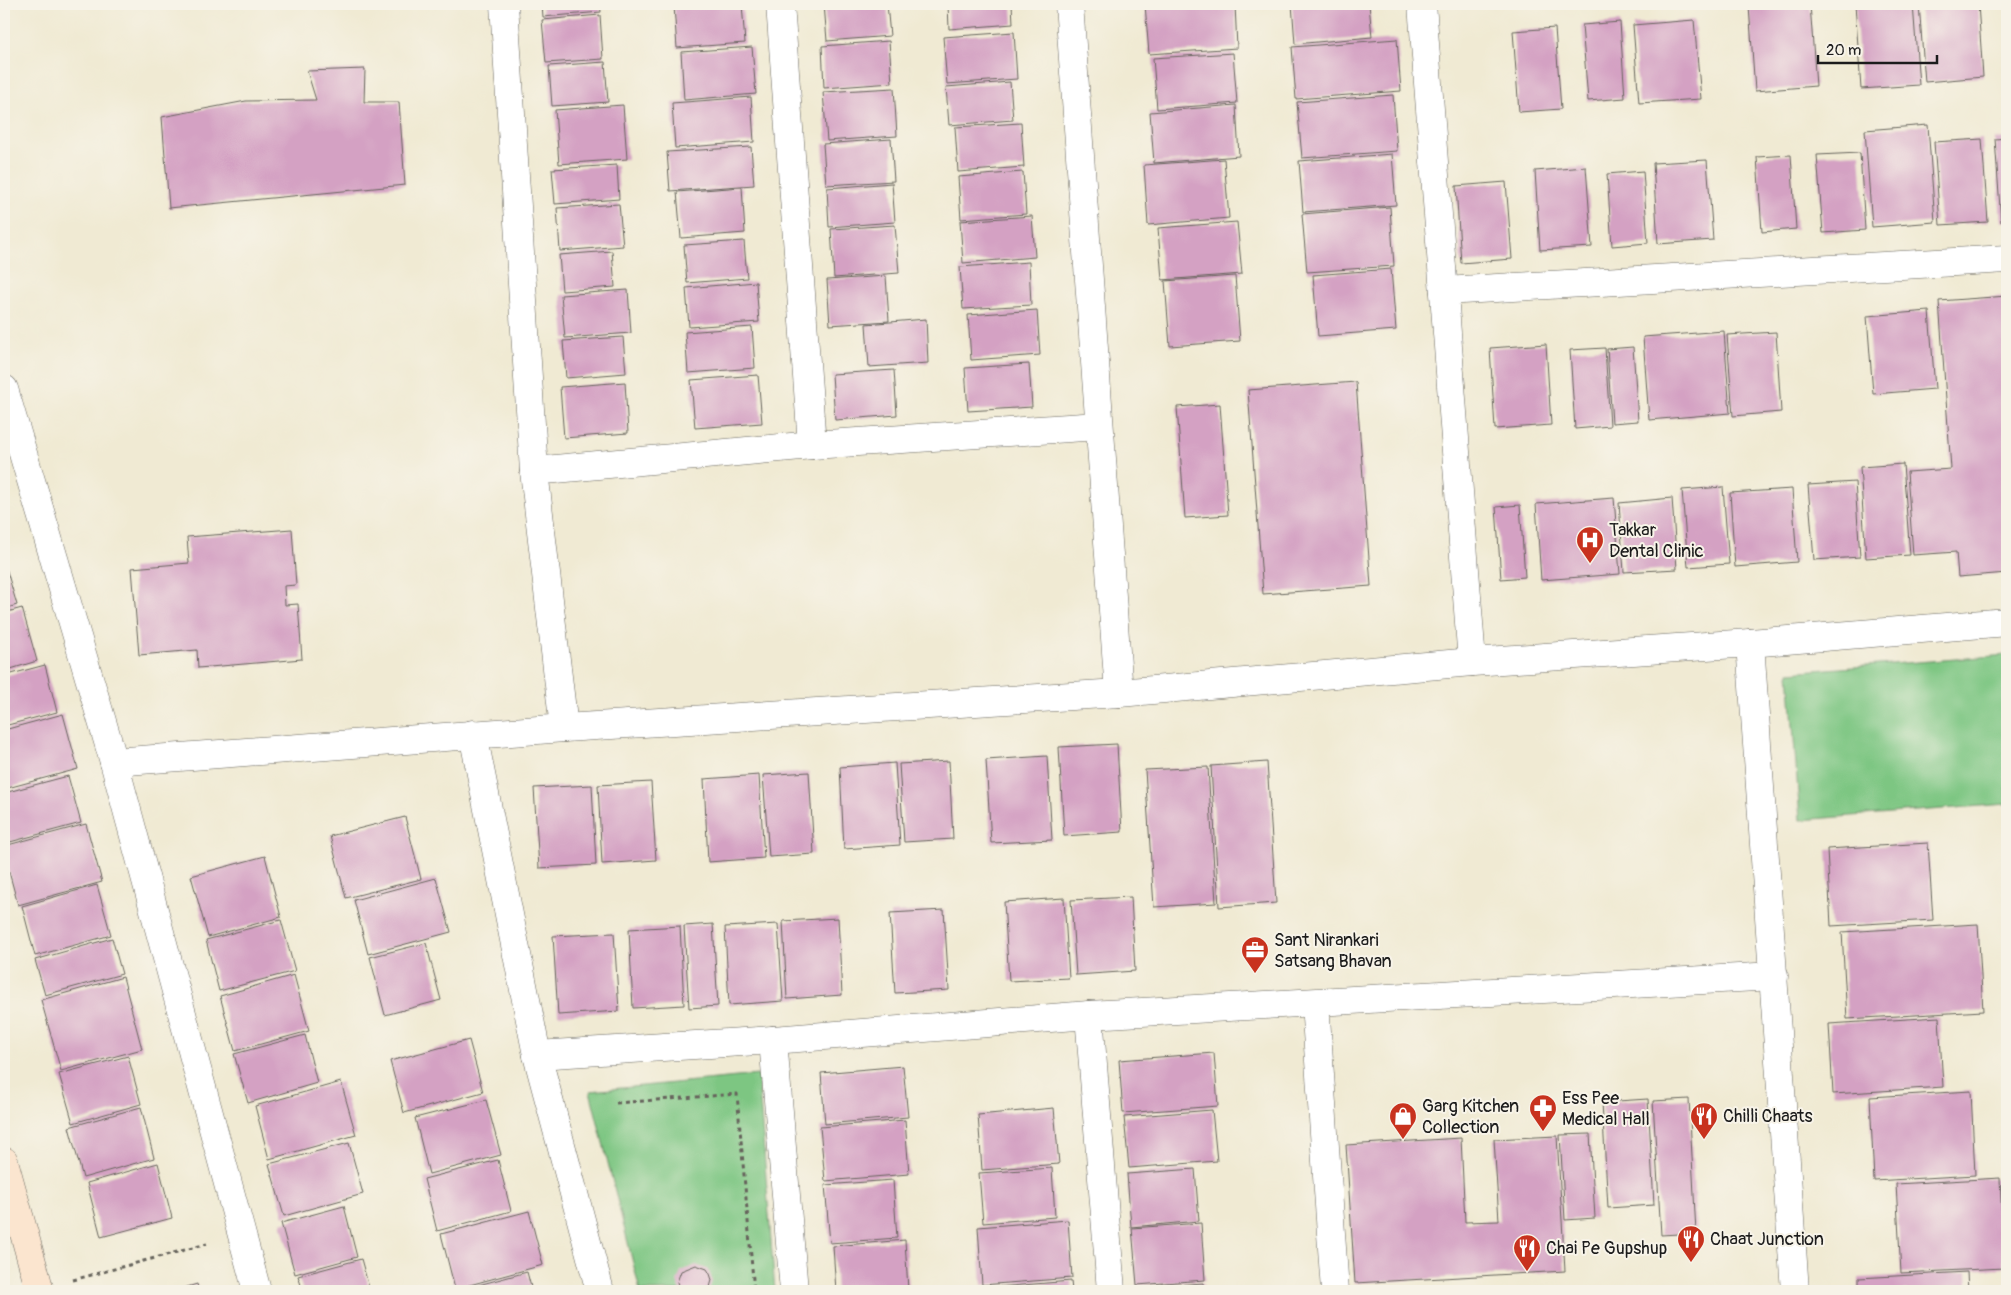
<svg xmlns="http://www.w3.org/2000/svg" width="2011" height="1295" font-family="Pangolin,sans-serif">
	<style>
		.green { fill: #7dc682; stroke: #4c714f }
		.building { fill: #d4a1c3 }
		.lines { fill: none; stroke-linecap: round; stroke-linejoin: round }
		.street-casing { stroke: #66645c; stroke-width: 29 }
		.secondary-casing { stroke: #66645c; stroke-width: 29 }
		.path { stroke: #66645c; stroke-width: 3; stroke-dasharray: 4 4; stroke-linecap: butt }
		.street { stroke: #fff; stroke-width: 28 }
		.secondary { stroke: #fbe5cf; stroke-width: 28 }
		.labels { text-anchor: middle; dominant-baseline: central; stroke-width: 4; stroke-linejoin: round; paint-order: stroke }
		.poi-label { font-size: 18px; fill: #1c1c1c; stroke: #f7f3e8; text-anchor: start }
	</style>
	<rect width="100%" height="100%" fill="#f7f3e8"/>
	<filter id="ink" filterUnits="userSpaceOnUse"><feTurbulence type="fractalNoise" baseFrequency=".02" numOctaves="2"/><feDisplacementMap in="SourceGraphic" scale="10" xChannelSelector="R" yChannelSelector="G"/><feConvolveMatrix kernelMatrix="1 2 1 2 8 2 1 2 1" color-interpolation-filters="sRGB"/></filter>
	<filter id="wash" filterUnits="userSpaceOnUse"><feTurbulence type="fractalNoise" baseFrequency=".0096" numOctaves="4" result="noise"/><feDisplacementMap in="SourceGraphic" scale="20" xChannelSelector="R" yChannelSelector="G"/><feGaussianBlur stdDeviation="1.12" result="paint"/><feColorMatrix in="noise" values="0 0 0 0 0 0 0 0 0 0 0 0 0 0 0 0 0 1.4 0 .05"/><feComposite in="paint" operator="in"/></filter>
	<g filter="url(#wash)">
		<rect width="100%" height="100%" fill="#f0ead3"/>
		<g class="green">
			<path d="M2007,655v149l-207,16 -11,-148z"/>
			<path d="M758,1075l17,216h-135l-50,-200z"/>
		</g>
		<g id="blocks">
			<g class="building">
				<path d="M542,4h58l1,8 -58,5z"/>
				<path d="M707,4h35l3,39 -68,5 -3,-42z"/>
				<path d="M824,4h63l3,32 -63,5z"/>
				<path d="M948,4h64l1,20 -64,5z"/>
				<path d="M1145,4h90l2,44 -88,6z"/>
				<path d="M1292,4h77l3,33 -77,7z"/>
				<path d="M1785,4h25l6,82 -61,5 -6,-85z"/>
				<path d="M1855,4h58l6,81 -58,4z"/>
				<path d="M1919,4h59l5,73 -58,5z"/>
				<path d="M600,15l3,44 -57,4 -4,-43z"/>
				<path d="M1694,20l7,79 -62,4 -6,-78z"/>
				<path d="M1620,22l5,76 -37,3 -6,-76z"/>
				<path d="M1555,28l6,81 -42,3 -6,-81z"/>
				<path d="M1014,32l3,47 -70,5 -4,-47z"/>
				<path d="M1397,39l4,52 -105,8 -4,-52z"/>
				<path d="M889,41l3,42 -68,5 -2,-42z"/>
				<path d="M752,47l4,47 -72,6 -3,-48z"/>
				<path d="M1233,53l4,50 -80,6 -4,-51z"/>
				<path d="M605,62l3,40 -56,4 -3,-40z"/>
				<path d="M365,69l-1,33h35l6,83 -236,23 -7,-91 84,-16 70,-1 -9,-29z"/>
				<path d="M1010,82l3,38 -64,5 -3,-38z"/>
				<path d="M894,88l3,48 -70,5 -4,-49z"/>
				<path d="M1393,95l4,56 -95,7 -5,-56z"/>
				<path d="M751,97l3,45 -79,6 -3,-45z"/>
				<path d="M623,105l4,54 -68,5 -4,-54z"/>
				<path d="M1236,105l3,51 -85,7 -4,-51z"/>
				<path d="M1021,123l3,44 -66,5 -3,-45z"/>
				<path d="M1928,125l7,97 -63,5 -7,-97z"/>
				<path d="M2007,138v83l-6,1 -6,-83z"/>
				<path d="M891,139l3,42 -68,4 -3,-41z"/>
				<path d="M1982,139l6,83 -48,3 -6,-83z"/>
				<path d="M751,147l3,38 -84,6 -3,-39z"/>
				<path d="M1860,153l5,77 -42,3 -6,-78z"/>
				<path d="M1392,154l4,51 -93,7 -4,-51z"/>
				<path d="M1791,155l5,74 -34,3 -5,-75z"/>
				<path d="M1224,159l5,59 -81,7 -4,-60z"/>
				<path d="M1707,160l6,80 -55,4 -5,-81z"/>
				<path d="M617,165l2,34 -64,5 -3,-35z"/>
				<path d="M1586,167l6,80 -52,3 -5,-79z"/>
				<path d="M1643,171l5,72 -36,3 -5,-72z"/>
				<path d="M1023,172l3,42 -65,5 -3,-42z"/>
				<path d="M1506,182l6,77 -51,4 -5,-77z"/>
				<path d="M892,183l3,39 -66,5 -2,-39z"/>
				<path d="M742,187l3,46 -64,5 -4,-46z"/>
				<path d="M619,204l4,42 -63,5 -3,-43z"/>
				<path d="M1390,207l4,59 -87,6 -5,-58z"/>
				<path d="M1032,216l3,41 -72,6 -3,-42z"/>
				<path d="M1237,222l5,52 -80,6 -4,-52z"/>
				<path d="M895,225l4,48 -65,5 -3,-49z"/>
				<path d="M744,241l3,37 -60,5 -3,-38z"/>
				<path d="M612,251l3,36 -53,4 -3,-36z"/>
				<path d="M1029,262l2,43 -68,4 -3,-42z"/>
				<path d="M1391,269l5,61 -78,6 -5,-61z"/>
				<path d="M886,276l3,45 -59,4 -3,-45z"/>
				<path d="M1235,276l5,65 -70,5 -5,-65z"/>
				<path d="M756,282l3,40 -70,5 -3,-39z"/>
				<path d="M628,290l3,43 -66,5 -4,-43z"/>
				<path d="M2007,296v277l-49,4 -2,-25 -43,3 -6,-83 44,-3 -12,-168z"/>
				<path d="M1037,310l3,45 -69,5 -3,-45z"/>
				<path d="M1929,311l6,78 -62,5 -6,-78z"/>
				<path d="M926,319l2,44 -59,4 -3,-43z"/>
				<path d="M752,327l3,41 -67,5 -3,-41z"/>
				<path d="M1724,331l6,82 -81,7 -6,-83z"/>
				<path d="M1776,332l5,80 -48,4 -6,-81z"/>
				<path d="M623,337l3,36 -60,5 -3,-37z"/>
				<path d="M1546,344l5,81 -56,4 -5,-81z"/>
				<path d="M1633,347l5,74 -26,2 -5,-74z"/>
				<path d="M1605,348l5,78 -35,3 -5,-79z"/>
				<path d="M1029,364l3,43 -64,4 -3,-43z"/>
				<path d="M894,370l3,45 -62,5 -3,-46z"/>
				<path d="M758,375l4,48 -67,5 -4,-48z"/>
				<path d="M625,382l3,51 -64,5 -4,-51z"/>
				<path d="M1356,382l15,204 -108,8 -15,-204z"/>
				<path d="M1220,404l8,111 -43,3 -8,-111z"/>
				<path d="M1903,464l7,91 -44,3 -6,-91z"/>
				<path d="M1855,482l5,75 -46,3 -6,-75z"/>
				<path d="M1723,487l6,77 -41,3 -6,-77z"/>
				<path d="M1792,489l5,73 -62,5 -5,-74z"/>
				<path d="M1614,498l6,76 -79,6 -5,-76z"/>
				<path d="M1672,498l5,71 -53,3 -5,-69z"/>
				<path d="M1520,505l5,72 -24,2 -5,-72z"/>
				<path d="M292,529l4,56 -12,1 1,19 13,-1 4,55 -104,9 -1,-18 -58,5 -7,-87 57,-5 -2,-26z"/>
				<path d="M4,561l13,44 -13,4z"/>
				<path d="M22,608l15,53 -33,10v-58z"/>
				<path d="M45,665l12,47 -53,14v-50z"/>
				<path d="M63,714l15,55 -74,20v-59z"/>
				<path d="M1117,744l5,88 -58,4 -5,-89z"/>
				<path d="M1047,756l5,84 -61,3 -5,-83z"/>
				<path d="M949,761l4,78 -49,3 -5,-78z"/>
				<path d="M1267,762l9,141 -57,4 -8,-141z"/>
				<path d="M895,763l5,82 -56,4 -4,-82z"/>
				<path d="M1208,767l8,136 -62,4 -9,-137z"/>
				<path d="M809,772l5,82 -45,3 -6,-82z"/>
				<path d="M759,775l5,83 -56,4 -4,-83z"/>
				<path d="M68,776l13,47 -71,19 -6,-23v-26z"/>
				<path d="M651,782l5,78 -54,4 -4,-79z"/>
				<path d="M592,785l4,80 -57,3 -5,-80z"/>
				<path d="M405,817l16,62 -75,19 -16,-62z"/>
				<path d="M86,824l16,58 -84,23 -14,-52v-7z"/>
				<path d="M1928,843l5,77 -102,6 -4,-77z"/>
				<path d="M265,856l16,61 -73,20 -17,-61z"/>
				<path d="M436,878l15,54 -83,22 -14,-54z"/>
				<path d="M97,885l14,50 -76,21 -13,-50z"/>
				<path d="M1131,897l4,74 -59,4 -5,-75z"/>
				<path d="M1064,898l5,80 -60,3 -5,-79z"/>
				<path d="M944,910l5,80 -54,3 -5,-80z"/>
				<path d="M838,918l4,77 -55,4 -4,-78z"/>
				<path d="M281,920l14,51 -76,20 -13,-51z"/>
				<path d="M713,924l5,82 -29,2 -5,-82z"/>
				<path d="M778,924l5,77 -54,4 -4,-78z"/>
				<path d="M1978,924l5,87 -136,8 -5,-87z"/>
				<path d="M680,926l4,79 -51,3 -4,-79z"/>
				<path d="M614,933l5,78 -61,4 -5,-79z"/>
				<path d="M112,938l10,36 -77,21 -10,-35z"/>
				<path d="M426,943l15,57 -56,15 -15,-58z"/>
				<path d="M294,975l15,56 -74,20 -15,-55z"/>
				<path d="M123,977l19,72 -81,22 -20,-71z"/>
				<path d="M1939,1017l4,70 -110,7 -4,-70z"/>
				<path d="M305,1035l12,48 -69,20 -14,-49z"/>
				<path d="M469,1040l14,52 -79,21 -14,-52z"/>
				<path d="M1214,1053l4,53 -95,7 -4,-53z"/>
				<path d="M128,1056l13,48 -68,19 -14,-49z"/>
				<path d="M903,1066l5,51 -83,7 -4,-51z"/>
				<path d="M341,1082l15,53 -87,24 -14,-53z"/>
				<path d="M1971,1091l4,84 -101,6 -4,-84z"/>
				<path d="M1648,1099l6,106 -46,3 -6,-106z"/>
				<path d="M1689,1099l7,134 -35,2 -8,-134z"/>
				<path d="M486,1100l15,55 -72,19 -14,-56z"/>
				<path d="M141,1107l13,51 -71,20 -14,-51z"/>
				<path d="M1054,1108l5,56 -77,6 -4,-55z"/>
				<path d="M1212,1110l5,51 -88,7 -5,-51z"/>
				<path d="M905,1120l4,54 -84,7 -5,-54z"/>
				<path d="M1590,1134l5,84 -30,2 -5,-85z"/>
				<path d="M1557,1136l8,135 -210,12 -9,-138 115,-7 4,84 34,-1 -5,-82z"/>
				<path d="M349,1143l14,51 -79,22 -15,-52z"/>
				<path d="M498,1160l13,51 -74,20 -13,-52z"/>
				<path d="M158,1163l14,55 -71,19 -14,-54z"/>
				<path d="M1052,1168l3,49 -72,6 -4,-50z"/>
				<path d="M1195,1169l4,52 -68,6 -4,-53z"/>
				<path d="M2000,1178l4,90 -103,5 -5,-89z"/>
				<path d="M893,1180l4,58 -67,5 -5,-58z"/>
				<path d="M344,1206l13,51 -62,17 -14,-51z"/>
				<path d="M529,1211l14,54 -88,24 -14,-55z"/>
				<path d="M1068,1220l4,58 -90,7 -4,-58z"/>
				<path d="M1201,1223l4,57 -68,5 -5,-57z"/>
				<path d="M905,1240l3,50 -72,1 -3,-45z"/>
				<path d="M361,1259l9,32h-67l-5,-15z"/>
				<path d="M696,1265l11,4 3,5 2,6 -3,11h-29l-3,-9 4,-11z"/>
				<path d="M527,1272l5,19h-76z"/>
				<path d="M1967,1272l1,19h-109v-13z"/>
				<path d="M1071,1281l1,10h-86v-3z"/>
				<path d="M1203,1283l1,8h-66v-3z"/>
				<path d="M197,1284l2,7h-25z"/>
			</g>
		</g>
	</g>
	<g filter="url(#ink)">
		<use href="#blocks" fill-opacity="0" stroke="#66645c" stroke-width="1"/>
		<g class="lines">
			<g class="street-casing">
				<g id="street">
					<path d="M504,4l30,467 30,257"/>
					<path d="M780,4l32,441"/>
					<path d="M1069,4l50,689"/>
					<path d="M1422,4l50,658"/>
					<path d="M1444,291l563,-32"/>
					<path d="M4,389l110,373 143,529"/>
					<path d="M534,471l278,-26 287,-19"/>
					<path d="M1750,643l45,648"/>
					<path d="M473,734l64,321 63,236"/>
					<path d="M114,762l450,-34 555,-35 353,-31 278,-19 257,-21"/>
					<path d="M1315,1003l20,288"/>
					<path d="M1089,1015l22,276"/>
					<path d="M773,1040l21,251"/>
					<path d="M537,1055l236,-15 316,-25 685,-39"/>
				</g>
			</g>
			<g class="secondary-casing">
				<path id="secondary" d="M4,1161l36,130"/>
			</g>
			<g class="path">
				<path d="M616,1103l121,-9 17,197"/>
				<path d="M73,1280l134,-36"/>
			</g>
			<use href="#street" class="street"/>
			<use href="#secondary" class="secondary"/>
		</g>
	</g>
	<defs>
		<g id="hospital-pin" transform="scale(1.4375)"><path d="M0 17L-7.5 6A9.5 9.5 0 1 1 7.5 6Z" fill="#c8321e" stroke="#f7f3e8"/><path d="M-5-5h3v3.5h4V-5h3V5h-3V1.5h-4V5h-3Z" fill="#fff"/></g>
		<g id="office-pin" transform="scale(1.4375)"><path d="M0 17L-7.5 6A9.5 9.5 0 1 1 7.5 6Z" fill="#c8321e" stroke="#f7f3e8"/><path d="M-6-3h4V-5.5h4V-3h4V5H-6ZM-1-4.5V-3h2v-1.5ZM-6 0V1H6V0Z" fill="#fff"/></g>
		<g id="pharmacy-pin" transform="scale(1.4375)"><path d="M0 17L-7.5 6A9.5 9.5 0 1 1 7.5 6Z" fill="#c8321e" stroke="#f7f3e8"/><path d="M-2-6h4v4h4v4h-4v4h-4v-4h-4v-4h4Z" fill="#fff"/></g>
		<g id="shop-pin" transform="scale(1.4375)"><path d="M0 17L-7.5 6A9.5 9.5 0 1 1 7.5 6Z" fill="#c8321e" stroke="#f7f3e8"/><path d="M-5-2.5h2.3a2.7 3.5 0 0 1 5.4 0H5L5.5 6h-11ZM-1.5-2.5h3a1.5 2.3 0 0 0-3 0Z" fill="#fff"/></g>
		<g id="restaurant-pin" transform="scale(1.4375)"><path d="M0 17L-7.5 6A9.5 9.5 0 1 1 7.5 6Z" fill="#c8321e" stroke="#f7f3e8"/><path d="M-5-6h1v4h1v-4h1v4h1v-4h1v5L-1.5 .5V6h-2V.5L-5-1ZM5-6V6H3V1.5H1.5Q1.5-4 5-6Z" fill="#fff"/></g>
	</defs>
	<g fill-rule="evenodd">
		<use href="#hospital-pin" x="1590" y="540"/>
		<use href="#office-pin" x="1255" y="950"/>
		<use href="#pharmacy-pin" x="1543" y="1108"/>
		<use href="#shop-pin" x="1403" y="1116"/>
		<use href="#restaurant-pin" x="1704" y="1116"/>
		<use href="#restaurant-pin" x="1691" y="1239"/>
		<use href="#restaurant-pin" x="1527" y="1248"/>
	</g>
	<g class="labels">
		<g class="poi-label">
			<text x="1609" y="530">Takkar<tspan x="1609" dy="21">Dental Clinic</tspan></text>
			<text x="1274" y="940">Sant Nirankari<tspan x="1274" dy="21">Satsang Bhavan</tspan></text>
			<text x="1562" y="1098">Ess Pee<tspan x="1562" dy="21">Medical Hall</tspan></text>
			<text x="1422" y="1106">Garg Kitchen<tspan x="1422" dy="21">Collection</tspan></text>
			<text x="1723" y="1116">Chilli Chaats</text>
			<text x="1710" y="1239">Chaat Junction</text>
			<text x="1546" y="1248">Chai Pe Gupshup</text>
		</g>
	</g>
	<rect width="2011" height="1295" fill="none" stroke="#f7f3e8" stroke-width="20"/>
	<path d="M1818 55v8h119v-8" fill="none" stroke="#1c1c1c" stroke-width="2.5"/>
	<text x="1826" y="55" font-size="15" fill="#1c1c1c" stroke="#f7f3e8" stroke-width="4" paint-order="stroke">20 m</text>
</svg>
